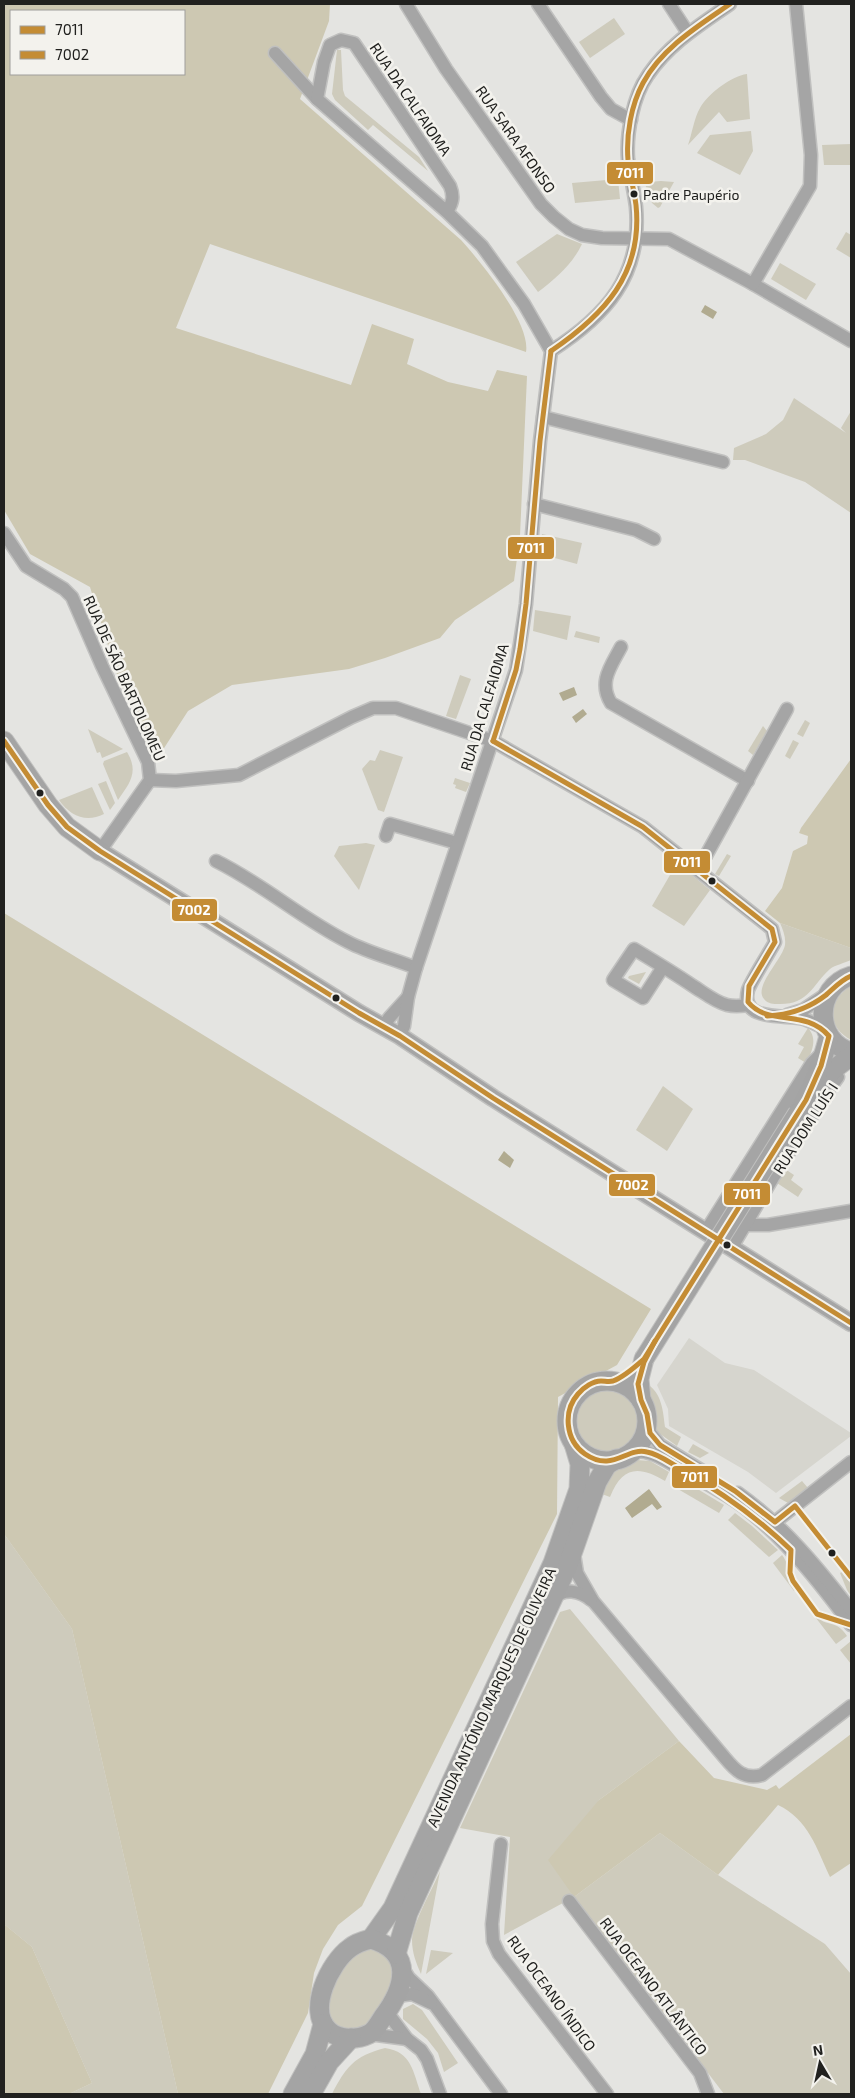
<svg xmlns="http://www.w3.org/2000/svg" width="855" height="2098" font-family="'Exo 2',sans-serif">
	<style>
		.built { fill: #d6d5ce }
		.green { fill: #cecbbc }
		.forest { fill: #cdc8b2; fill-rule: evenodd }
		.water { fill: #b1ab90 }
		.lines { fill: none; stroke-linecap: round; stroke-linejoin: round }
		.minor-casing { stroke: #c0c0bf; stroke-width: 15 }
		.tertiary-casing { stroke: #c0c0bf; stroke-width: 19 }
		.secondary-casing { stroke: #c0c0bf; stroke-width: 21 }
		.minor { stroke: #a5a5a5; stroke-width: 12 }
		.tertiary { stroke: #a5a5a5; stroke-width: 16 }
		.secondary { stroke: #a4a4a4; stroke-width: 19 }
		.secondary-bridge-casing { stroke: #c0c0bf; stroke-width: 21; stroke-linecap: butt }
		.secondary-bridge { stroke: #a4a4a4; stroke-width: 19 }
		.bus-1-casing { stroke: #f3f2ed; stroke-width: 9 }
		.bus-2-casing { stroke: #f3f2ed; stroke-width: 9 }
		.bus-1 { stroke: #c48c34; stroke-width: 5 }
		.bus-2 { stroke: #c48c34; stroke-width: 5 }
		.bus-dot { fill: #21211f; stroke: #f3f2ed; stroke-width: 2 }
		.labels { text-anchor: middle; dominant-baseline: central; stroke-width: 5; stroke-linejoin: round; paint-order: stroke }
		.bus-label { font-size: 14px; fill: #21211f; stroke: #f3f2ed; text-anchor: start }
		.street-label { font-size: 15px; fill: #21211f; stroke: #f3f2ed }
		.line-badge { stroke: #f3f2ed; stroke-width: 2 }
		.badge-label { font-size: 14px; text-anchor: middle; font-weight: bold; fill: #fff }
	</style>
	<rect width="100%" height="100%" fill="#e4e4e1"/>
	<path class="built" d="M689,1338l36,25 29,7 97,63v3l-75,57 -28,-21 -79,-46 -1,-17 -11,-24z"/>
	<g class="green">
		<path d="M614,18l11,16 -35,24 -11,-16z"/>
		<path d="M337,50h4l2,40 2,6 74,61 9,14 -55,-46 -5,5 -33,-30 -3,-6z"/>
		<path d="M747,74l3,45 -23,3 -8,-10 -31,33c4,-11 6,-27 12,-37 8,-14 31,-32 47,-34z"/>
		<path d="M751,131l2,20 -13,24 -43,-22 13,-18z"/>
		<path d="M851,144v21h-27l-2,-20z"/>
		<path d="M618,179l2,20 -45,4 -3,-20z"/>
		<path d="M661,181l13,1 -14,25 -2,1 -6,-5 -7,-19 3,-2z"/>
		<path d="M846,232l5,3v23l-15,-9z"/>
		<path d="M557,234l25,10c-10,21 -27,35 -44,48l-22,-30z"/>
		<path d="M780,263l36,21 -10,16 -35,-21z"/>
		<path d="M794,398l52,35 -5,-5 10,-17v102l-46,-31 -60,-22h-12l1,-12 32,-14 17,-14z"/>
		<path d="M542,534l40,9 -5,21 -37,-10z"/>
		<path d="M535,610l36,6 -4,24 -34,-9z"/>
		<path d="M576,631l24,6 -1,6 -25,-6z"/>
		<path d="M460,675l11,4 -15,40 -10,-3z"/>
		<path d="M805,720l5,3 -7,14 -6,-3z"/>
		<path d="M763,726l4,5 -14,24 -5,-4z"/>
		<path d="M88,729l35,20 -21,9 -2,-6 -3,1z"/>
		<path d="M793,740l6,3 -9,16 -5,-3z"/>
		<path d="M380,750l23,7 -19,55 -6,-2 -16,-41 8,-9 5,1z"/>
		<path d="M127,752c12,20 3,31 -9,48l-15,-36 1,-3z"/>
		<path d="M455,778l15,5 -4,9 -11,-4 1,-3 -3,-1z"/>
		<path d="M106,781l9,22 -5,7 -12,-26z"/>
		<path d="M92,787l12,27c-18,9 -34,2 -45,-14z"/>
		<path d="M366,843l9,2 -16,45 -25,-34 5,-10z"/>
		<path d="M727,854l4,2 -12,20 -4,-2z"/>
		<path d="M677,863l33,27 -26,36 -32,-20z"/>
		<path d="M780,923l71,25v12c-6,3 -16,5 -21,9 -18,16 -21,36 -52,35 -4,0 -10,0 -14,-5 -11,-12 18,-39 21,-54 1,-8 -2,-15 -5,-22z"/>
		<path d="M646,972l-7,12 -11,-6 1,-2z"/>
		<path d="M851,986v54c-26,-14 -23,-40 0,-54z"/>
		<path d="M808,1028c10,11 4,24 -2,35l-8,-5 6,-11 -6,-3z"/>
		<path d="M663,1086l30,23 -26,42 -31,-21z"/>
		<path d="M785,1169l9,6 -3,5 12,9 -5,8 -21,-14z"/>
		<path d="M647,1384c15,9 16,27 18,43l16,10 -4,9 -21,-15 -3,-21 -7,-19z"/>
		<circle cx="606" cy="1421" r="33"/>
		<path d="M693,1444l16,9 -9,5 -12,-6z"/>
		<path d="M637,1460l13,1 19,11 -4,9c-27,-16 -43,-14 -55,16l-11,-4 13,-21z"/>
		<path d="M676,1476l48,29 -5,8 -48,-28z"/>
		<path d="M802,1481l6,7 -20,15 -9,-5z"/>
		<path d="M735,1513l17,13 26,24 -9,7 -41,-37z"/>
		<path d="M4,1534l68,95 106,465h-109l23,-11 -60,-136 -28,-23z"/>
		<path d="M782,1555c9,11 4,24 14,35l-2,1 -21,-28z"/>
		<path d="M842,1572l9,12v12l-4,-6 -7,-17z"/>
		<path d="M799,1596c7,4 11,15 18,21 12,11 19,2 30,19l-11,8z"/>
		<path d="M570,1609l109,132 -80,59 -25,97 86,-64 58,42 107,69 26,30v120h-127l-150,-197 -70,38 6,-98 -50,-9 100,-216z"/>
		<path d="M851,1641v23l-11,-14z"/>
		<path d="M440,1871l-19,103c-5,-11 -9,-22 -9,-34 1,-18 21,-52 28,-69z"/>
		<path d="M369,1948c6,1 16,5 20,10 13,16 -9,58 -24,68 -6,4 -12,3 -18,3 -36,-3 -9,-56 3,-70 4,-5 13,-8 19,-11z"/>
		<path d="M431,1950l22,3 -27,21z"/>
		<path d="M413,2004l9,6 36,53 -14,9 -6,-19 -11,-14 -24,-20v-10z"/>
		<path d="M385,2048c27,4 28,24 36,46h-89c14,-27 22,-38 53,-46z"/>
	</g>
	<g class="forest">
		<path d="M4,4h326l-1,17 -29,78 161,141c19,21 70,83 65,112l-316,-108 -34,84 175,57 21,-61 42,15 -7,25 41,18 40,9 9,-21 30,6 -7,160 -6,45 -59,39 -15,18 -55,20 -36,11 -117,16 -44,26 -31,48 -8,-24 -30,-54 -29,-94 -60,-33 -26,-44zM11,11h173v63h-173z"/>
		<path d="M851,759v189l-71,-25 -15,-12 17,-23 11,-37 14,-7 1,-8 -9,-3 2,-5z"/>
		<path d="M4,913l647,396 -34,56 -59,32 -1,117 -195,392 -24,19 -15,24 -9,24 -6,40 -40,81h-90l-106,-465 -68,-95z"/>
		<path d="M851,1734v129l-21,14c-13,-28 -22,-58 -52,-72l-60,70 -58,-42 -86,64 -26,-37 51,-60 80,-59 35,37 53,12 9,-5 3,4z"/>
		<path d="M4,1924l28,23 60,136 -23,11h-65z"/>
	</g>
	<g class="water">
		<path d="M705,305l12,7 -4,7 -12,-7z"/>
		<path d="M574,687l3,8 -14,6 -4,-8z"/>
		<path d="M583,709l4,5 -11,9 -4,-6z"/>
		<path d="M504,1151l10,9 -4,8 -12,-8z"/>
		<path d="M649,1489l13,18 -5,3 -5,-6 -20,14 -7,-10z"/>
	</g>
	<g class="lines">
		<g class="minor-casing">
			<g id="minor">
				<path d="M406,4l40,65 95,135 13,13 15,12 13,6 20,3 67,1 84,45 98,57"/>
				<path d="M538,4l63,93 10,12 20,11"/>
				<path d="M669,4l19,29"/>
				<path d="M275,53l42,46"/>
				<path d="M753,284l57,-98 1,-31 -15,-151"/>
				<path d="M551,351c55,-35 91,-75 85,-144 -2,-16 -6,-32 -8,-48 -2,-25 5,-63 20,-84 21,-31 52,-50 82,-71"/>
				<path d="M543,417l180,45"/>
				<path d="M534,504l102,26 18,9"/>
				<path d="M4,533l22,33 38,23 8,8 30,69 46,96 2,18 -50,71"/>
				<path d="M621,647c-10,19 -23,35 -10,56l137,78"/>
				<path d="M150,780l26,1 63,-6 113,-58 21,-9h23l97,33 150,86 129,102 3,13c-6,11 -24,39 -27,48 -8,33 38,24 56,29 8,3 15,7 22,10"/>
				<path d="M386,836l4,-12 67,19"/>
				<path d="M216,861c47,23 86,58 132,81 21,11 46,17 68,26"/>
				<path d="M698,870l89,-161"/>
				<path d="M663,967l-20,31 -30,-18 21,-31c20,12 40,24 59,37 10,6 22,16 34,19 8,2 14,1 22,0"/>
				<path d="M787,1015l16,-5 25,-17"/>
				<path d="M384,1027l5,-9 19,-21"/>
				<path d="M400,1036l4,-10 4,-29 8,-29 100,-298 10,-66 14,-163 11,-90 -27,-47 -42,-58 -35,-34 -130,-113 7,-37 6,-17 11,-5 13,3 96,143c4,10 3,16 -3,26"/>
				<path d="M746,1225h22l83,-14"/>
				<path d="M706,1231l106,-168 11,-11"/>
				<path d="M732,1247l42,-71 53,-84 11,-15"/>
				<path d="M647,1429l13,16 44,27"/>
				<path d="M633,1451c19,-1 33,10 49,19 21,11 43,23 62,37 42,33 75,75 107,118"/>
				<path d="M738,1493c46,33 78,72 113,117"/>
				<path d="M775,1522l76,-60"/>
				<path d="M574,1554l3,19 16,28 132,157c10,12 19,22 37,17l89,-69"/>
				<path d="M553,1599c11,-12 27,-8 38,1"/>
				<path d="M501,1844l-9,80 1,17 6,13 108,140"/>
				<path d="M569,1901l131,172 8,21"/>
				<path d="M402,1967l7,11 19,18 73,98"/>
				<path d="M397,1996l15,-2 19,9"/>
				<path d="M387,2012l20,27 14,11 6,9 13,35"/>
				<path d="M369,2034l38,5"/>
			</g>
		</g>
		<g class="tertiary-casing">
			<path id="tertiary" d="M100,851l259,162 41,23 93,62 358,225"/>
		</g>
		<g class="secondary-casing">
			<g id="secondary">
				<path d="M4,741l44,64 19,22 33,24"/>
				<path d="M851,976c-37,11 -37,65 0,76"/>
				<path d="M817,1088l17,-19 17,-13"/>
				<path d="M798,1113c15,-24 24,-50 31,-77"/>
				<circle cx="607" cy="1421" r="40"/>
				<path d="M641,1400l-2,-21 5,-20"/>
				<path d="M371,1939l22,-31 160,-345 26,-74 1,-25 -6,-20"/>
				<path d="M371,1939c44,13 34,49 12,78 -4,6 -8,14 -14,17 -12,6 -30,6 -40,-3 -23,-20 1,-69 21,-83 6,-5 13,-7 21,-9z"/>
				<path d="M396,1954l12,-41 160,-348 29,-83 10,-17 9,-6"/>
				<path d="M293,2094l22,-40 8,-30"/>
				<path d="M311,2094l18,-32 22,-24"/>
			</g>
		</g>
		<use href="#minor" class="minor"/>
		<use href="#tertiary" class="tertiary"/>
		<use href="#secondary" class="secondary"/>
		<g class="secondary-bridge-casing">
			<path id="secondary-bridge" d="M644,1359l154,-246"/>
		</g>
		<use href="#secondary-bridge" class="secondary-bridge"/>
		<g class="bus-1-casing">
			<g id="bus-1">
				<path d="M551,351c53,-36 92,-77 85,-146 -2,-15 -6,-30 -8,-45 -2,-25 3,-55 15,-77 19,-35 55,-57 87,-79"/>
				<path d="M493,741l150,86 129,102 3,13 -26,44 -1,16c21,25 56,6 81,34l-8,30 -15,34 -162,259c-9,8 -20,18 -31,22 -4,1 -8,0 -12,0 -8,0 -17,6 -23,13 -15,17 -13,46 7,60 28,19 41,-7 62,-2 12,2 23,11 34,17 40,23 77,49 110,81l-1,23 3,8 24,33 34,11"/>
				<path d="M493,741l23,-71 4,-21 6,-45 14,-163 11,-90"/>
				<path d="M767,1016c22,-1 41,-7 59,-21 8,-7 15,-15 25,-19"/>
				<path d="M655,1341l-11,21 -6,22 3,16 6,14 3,19 10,12 75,46 40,31 20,-16 56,71"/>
			</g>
		</g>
		<g class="bus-2-casing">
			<path id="bus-2" d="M4,741l44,64 19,22 33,24 259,162 41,23 93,62 358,225"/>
		</g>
		<use href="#bus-1" class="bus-1"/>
		<use href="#bus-2" class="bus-2"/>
	</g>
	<g class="bus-dot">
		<circle cx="634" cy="194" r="4.5"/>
		<circle cx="40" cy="793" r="4.5"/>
		<circle cx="712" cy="881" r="4.5"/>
		<circle cx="336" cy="998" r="4.5"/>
		<circle cx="727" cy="1245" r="4.5"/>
		<circle cx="832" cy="1553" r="4.5"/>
	</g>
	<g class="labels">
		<g class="bus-label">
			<text x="643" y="194">Padre Paupério</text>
		</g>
		<g class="street-label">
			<text transform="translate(411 99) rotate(56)">RUA DA CALFAIOMA</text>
			<text transform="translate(516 139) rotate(55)">RUA SARA AFONSO</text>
			<text transform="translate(125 678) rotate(66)">RUA DE SÃO BARTOLOMEU</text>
			<text transform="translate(484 707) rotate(-73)">RUA DA CALFAIOMA</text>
			<text transform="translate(805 1128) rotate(-57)">RUA DOM LUÍS I</text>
			<text transform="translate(491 1697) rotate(-65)">AVENIDA ANTÓNIO MARQUES DE OLIVEIRA</text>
			<text transform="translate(654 1986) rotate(53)">RUA OCEANO ATLÂNTICO</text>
			<text transform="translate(552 1993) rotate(54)">RUA OCEANO ÍNDICO</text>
		</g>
	</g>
	<g class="line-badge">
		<rect x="606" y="161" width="48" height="24" rx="5" fill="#c48c34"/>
		<rect x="507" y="536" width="48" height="24" rx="5" fill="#c48c34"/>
		<rect x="663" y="850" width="48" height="24" rx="5" fill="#c48c34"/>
		<rect x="171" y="898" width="47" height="24" rx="5" fill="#c48c34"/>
		<rect x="608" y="1173" width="48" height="24" rx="5" fill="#c48c34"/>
		<rect x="723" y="1182" width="48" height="24" rx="5" fill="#c48c34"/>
		<rect x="671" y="1465" width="47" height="24" rx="5" fill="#c48c34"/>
	</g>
	<g class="badge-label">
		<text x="630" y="178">7011</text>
		<text x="531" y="553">7011</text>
		<text x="687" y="867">7011</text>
		<text x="194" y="915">7002</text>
		<text x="632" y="1190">7002</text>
		<text x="747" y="1199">7011</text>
		<text x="695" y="1482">7011</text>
	</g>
	<rect width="855" height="2098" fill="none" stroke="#21211f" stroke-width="10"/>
	<rect x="10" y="10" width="175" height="65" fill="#f3f2ed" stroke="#9f9e9b"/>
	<rect x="20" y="26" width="25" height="8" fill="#c48c34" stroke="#9f9e9b"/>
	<text x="55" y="35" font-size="15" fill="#21211f">7011</text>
	<rect x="20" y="51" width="25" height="8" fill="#c48c34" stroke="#9f9e9b"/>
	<text x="55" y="60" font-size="15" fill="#21211f">7002</text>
	<g transform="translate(820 2063) rotate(351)" stroke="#f3f2ed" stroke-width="4" paint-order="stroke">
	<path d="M0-4L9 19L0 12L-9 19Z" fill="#21211f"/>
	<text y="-8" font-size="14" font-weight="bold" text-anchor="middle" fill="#21211f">N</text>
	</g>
</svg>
